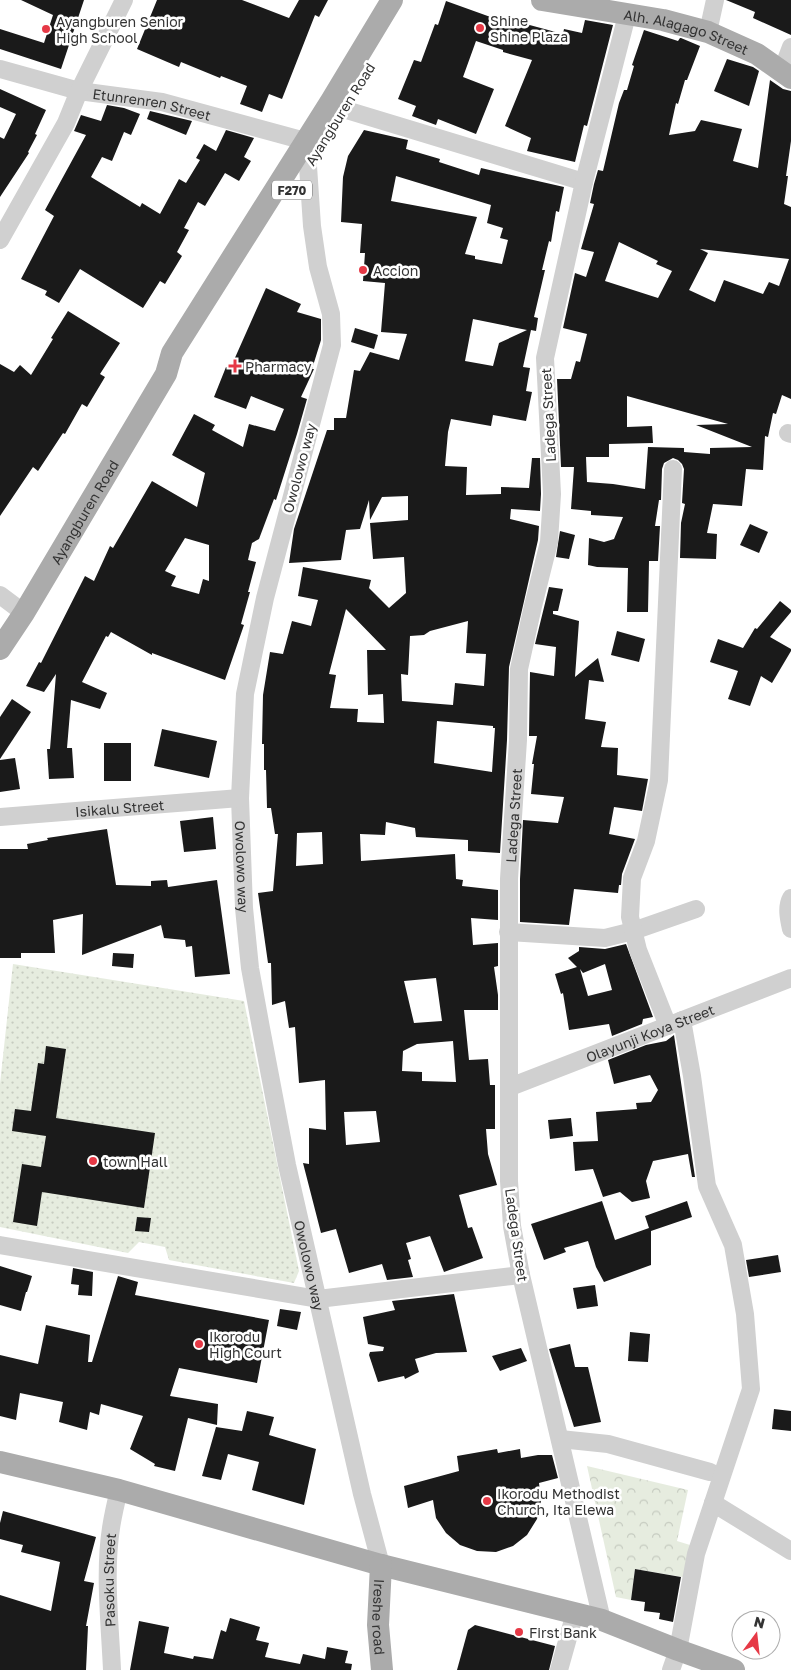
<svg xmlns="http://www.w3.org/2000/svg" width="791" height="1670" font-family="'Golos Text',sans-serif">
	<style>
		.grass { fill: url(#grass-dots) }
		.park { fill: url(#park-crowns) }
		.building { fill: #1a1a1a; fill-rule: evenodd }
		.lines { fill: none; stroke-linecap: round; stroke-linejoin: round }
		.minor { stroke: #d0d0d0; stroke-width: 18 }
		.major { stroke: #ababab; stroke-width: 22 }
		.poi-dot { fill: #e63946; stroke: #fff; stroke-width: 2 }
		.labels { text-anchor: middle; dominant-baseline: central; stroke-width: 5; stroke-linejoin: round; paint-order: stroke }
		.shield { fill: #fff; stroke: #707070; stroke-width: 1 }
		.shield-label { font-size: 12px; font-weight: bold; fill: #333 }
		.poi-label { font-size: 14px; fill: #333; stroke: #fff; text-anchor: start }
		.street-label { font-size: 14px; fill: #333; stroke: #fff }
	</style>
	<defs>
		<pattern id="grass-dots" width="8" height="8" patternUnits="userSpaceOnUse" patternTransform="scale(1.25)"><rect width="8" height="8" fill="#e6ecdf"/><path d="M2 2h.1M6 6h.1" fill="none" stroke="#c6cbc0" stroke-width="1.8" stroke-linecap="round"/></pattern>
		<pattern id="park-crowns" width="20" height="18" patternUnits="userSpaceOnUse" patternTransform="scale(1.25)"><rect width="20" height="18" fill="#e6ecdf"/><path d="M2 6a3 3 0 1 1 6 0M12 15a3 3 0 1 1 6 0" fill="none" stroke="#c6cbc0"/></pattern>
	</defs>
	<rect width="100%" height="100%" fill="#fff"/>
	<path class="grass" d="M13,964l231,37 55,270 -5,12 -125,-23 -4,-13 -26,-5 -11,11 -128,-26v-143z"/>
	<path class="park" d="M587,1466l101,24 -11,51 13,4 -7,32 -48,-8 -4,31 -15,-3z"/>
	<g class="building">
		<path d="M21,0h63l-23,69 -61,-20v-20l44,14 9,-28z"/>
		<path d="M157,0h85l47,18 10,-18h29l-9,17 -4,-2 -33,84 -13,-5 -7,18 -22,-8 7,-18 -26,-10 -1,2 -39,-16 -2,5 -42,-18z"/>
		<path d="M726,0h65v35l-38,-17 2,-6z"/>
		<path d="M446,1l64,23 1,-4 52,14 1,-5 18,4 3,-13 28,5 -26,101 -3,-1 -9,37 -48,-11 4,-13 -26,-12 27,-66 -29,-8v-2l-27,-9 -13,36 31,12 -18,45 -38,-15 -2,6 -24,-9 4,-10 -18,-7 16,-39 7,2 14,-38 3,1z"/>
		<path d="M644,30l34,11 2,-3h1l19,8 -13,34h-2l-7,24 -2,-1 -7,32 26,-4 6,-11 41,9 -9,32 25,7 12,-88 13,9 8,2v50l-5,35h2l-4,28 7,3v192l-9,-4 -6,19 -3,-1 -5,24 -3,-1 -2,34 -17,-1 -4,37 -29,-2 -6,29 10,1 -1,25 -36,-1 1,-35 4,-19 -3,-1 2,-34 -2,-5 -4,-4 -5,-2 -9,5 -2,6 -1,31h-2l-4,26h5l-2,35h-9l-1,51h-21l1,-44 -31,-1 -9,-2 1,-27 15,4 10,-3 9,-22 -32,-2v-4l-20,-2 3,-42h-13l-4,-88h14l5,-18 4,1 7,-28 -24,-6 12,-55 11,4 8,-25 -13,-3 13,-45 -4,-1 4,-19 4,-14 5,1 16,-68 5,-13h3l7,-24 -2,-1zM619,242l39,19 -2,3 16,7 -14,27 -53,-17zM700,249l89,10 -10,27 -10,-4 -6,12 -39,-14 -9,22 -26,-12 19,-37zM627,396l101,28 -32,1 56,22 -42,1v6l-26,-2v-4l-36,-1 -3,42 -32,-5 -26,-2 -1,-25h23v-13l44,-1 -1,-17 -25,1z"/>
		<path d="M727,59l26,8 6,4 -10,35 -35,-15z"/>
		<path d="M0,89l46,21 -11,24 2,1 -9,17 1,1 -29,44v-60l4,2 12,-25 -16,-7z"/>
		<path d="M107,105l17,3 16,6 -9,21 -7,-3 -12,29 -10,-4 -11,20 49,30 2,-4 18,11 19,-35 7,4 14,-23 -4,-2 8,-14 12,7 10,-21 28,8 -10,19 7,4 -12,20 -14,-8 -20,33 -7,-4 -14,26 5,2 -12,22 5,4 -17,28 -5,-3 -17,27 -63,-39 -21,34 -14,-8 2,-4 -26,-12 33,-63 -9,-6 41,-75 -12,-4 7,-16 20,6z"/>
		<path d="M150,111l42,10 -6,14 -39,-16z"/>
		<path d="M364,130l44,10 -2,9 34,10 -1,3 40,13 2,-7 83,19 -5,25 -3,-1 -5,31 -2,-1 -7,29h3l-11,47 4,1 -2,13 -5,-1 -8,37 7,1 -4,23 6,1 -6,29 -33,-6 -2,11 -40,-7 -3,13 -3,34 22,1 -1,28 35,-1v-7l28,1 3,-30h8l1,36 -1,17 -29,-2 -1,10 29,7 -1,14 -29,127 -2,73 -7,113 -32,-2v-11l-52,-3 -1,-9 -29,-6 -1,13 -25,-1 1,27 94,-7 1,25 7,1 -1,6 36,4v30l-27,-2 2,27 25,-2v23l-4,1 4,28v15h-34l5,50 19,-1 2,26h5v44h-9l2,25 9,31 -38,10 9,33 4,-1 11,31 -39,14 -14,-36 -24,7 5,16 -3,1 5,17 -26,3 -5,-16 -33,9 -13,-44 -15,4 -18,-70 6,1v-36l17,2 -1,-50 -26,3 -4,-56 -6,1 -4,-27 -13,4 -1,-42h-3l-10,-70 15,-2 5,-57h-3l-4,-26h-4l-1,-38h-2v-26h-2l1,-49 7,-43 13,2 9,-33 19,5 7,-26 -20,-4 5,-29 68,13 -2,8 20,20 17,-15 -2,-36 -31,2 -3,-36 38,-3v-24l-26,1 -12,23 -1,-20 -9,29 -14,1 -5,30 -52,3 5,-34 33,-99h7v-12h12l8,-48 6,1 10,-19 29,8 8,-26 -26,-2 4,-49 -22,-2 2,-28h-5l2,-29 -21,-2 2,-45 5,-21zM396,176l95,29 -4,18 16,5 -3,10 8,2 -6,24 -27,-5v-3l-10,-2 12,-37 -86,-16zM473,319l54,11 -28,13 -6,23 -28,-5zM346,609l40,41h-19l1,45 15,-1 1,29 -27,-1 1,-13 -28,-1 6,-33 -7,-1zM468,621l-2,32 20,1 -2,32 -29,-3 -2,22 -51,-4 -1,-27 7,1 2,-39 14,-1 6,-4zM437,721l56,5v2h2l-3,44 -58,-9zM322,832l1,32 -27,2 1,-33zM436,978l6,43 -28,2 -10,-42zM453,1041l3,41 -34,-1v-9l-20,-1 1,-20 14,-7zM376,1111l4,31 -34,3 -2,-33z"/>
		<path d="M266,288l35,16 -4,8 24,7v21l-9,29h2l-13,28 6,2 -10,35 -21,66 -2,-1 -15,40 -7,4 -4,17 8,2 -8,30h2l-9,32 3,1 -19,55 -73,-27v2l-41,-23 -3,5 -2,-1 -24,46 25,11 -7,16 -29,-9 -4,48h5l2,30 -25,1 -2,-30h3l6,-75 -12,18 -18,-6 13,-24 2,1 44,-87 9,5 16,-35 3,2 39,-67 45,26 8,-34 -33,-18 22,-41 21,11 -3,5 31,17 6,-23 26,7 9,-22 -33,-13 -5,13 -32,-12 12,-30 4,2zM185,538l24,7v36l-6,-2 -4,15 -28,-8 5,-10 -11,-5z"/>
		<path d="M68,311l52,32 -20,31 5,3 -18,30 -5,-3 -17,30 -2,-1 -25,38 -5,-4 -33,49v-152l14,8 6,-7 11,10 22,-36 -2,-1z"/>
		<path d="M355,328l23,7 -4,14 -23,-7z"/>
		<path d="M750,524l18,8 -9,21 -19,-8z"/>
		<path d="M560,531l15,4 -6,24 -13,-2z"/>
		<path d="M549,587l14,2 -5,22h-5v3l26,7 -4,56 23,-19 6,24 -15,-2 -4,39 21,3 -5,25 17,1 -1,27 31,4 -6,32 -28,-4 -5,27 26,5 -13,35 -1,11h-2l-1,8 -44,-4 -5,36 -49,-3v-43l3,-59 35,3 6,-26 -33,-3 3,-30h-2l5,-28h-8l1,-64 24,4 2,-29 -21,-3z"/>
		<path d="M780,601l11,9v2l-21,25 21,12v2l-19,32 -11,-7 -11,30 -22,-7 10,-28 -28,-9 8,-23 25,9 12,-20 2,1z"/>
		<path d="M617,631l28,8 -6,23 -28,-7z"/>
		<path d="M12,699l19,13 -31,47v-42z"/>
		<path d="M162,729l55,12 -8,37 -55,-12z"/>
		<rect x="104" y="743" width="27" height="38"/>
		<path d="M15,758l5,31 -20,3v-32z"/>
		<path d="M213,817l3,32 -32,3 -4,-31z"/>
		<path d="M107,829l9,56 35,1v-5l16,-1 1,7 49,-7 13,94 -35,3 -3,-31 -6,1 -1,-7 -21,-2 -3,-13 -79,30 1,-41 -30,6 2,33h-34v5h-21v-109h28l-1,-5 21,-4 -1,-2z"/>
		<path d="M626,944l27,73 -10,2 -1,5 -30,12 -3,-12 -40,6 -6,-37 -2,1 -6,-20 22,-7 -9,-9 11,-7v-4l26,2zM605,964l7,26 -24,6 -8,-27 3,4z"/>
		<path d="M113,953l21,1 -1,14 -21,-2z"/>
		<path d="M674,1035l21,142h-3l-4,-23 -35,7 -7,20 4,17 -18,4 -12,-10 -17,5 -10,-28 -18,2 -2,-29 25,-1 -2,-29 41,-3 -1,-6 15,-1 7,-12 -8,-15 -36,9 -6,-24 38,-15 20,-4z"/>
		<path d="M46,1046l20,3 -10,69 99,15 -11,75 -102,-16 -5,34 -24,-4 9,-58 19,3 5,-31 -34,-5 3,-22 16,2 7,-48 6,1z"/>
		<path d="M571,1118l2,18 -23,3 -2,-19z"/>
		<path d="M602,1201l13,39 34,-12 -4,-12 42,-15 5,16 -41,14v34l-47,17 -8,-15 -8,-26 -24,7 2,4 -22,8 -13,-36z"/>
		<path d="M137,1217l14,1 -2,14 -14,-1z"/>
		<path d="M778,1255l3,17 -32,5 -3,-17z"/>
		<path d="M0,1266l32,10 -5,16h-1l-5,19 -21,-6z"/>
		<path d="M73,1268l20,4 -1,24 -14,-1 1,-10 -8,-1z"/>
		<path d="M118,1276l20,6 -3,13 134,25 -12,63 -78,-15 -9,28 48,8 -1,21 -29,-7 -13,53 -21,-5 1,-2 -25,-15 13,-33 -42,-12 -2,11 -9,-3 -3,18 -28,-8 4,-20 -43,-9 -4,27 -16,-4v-61l38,9 8,-39 44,10 -2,27h4z"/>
		<path d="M595,1285l3,21 -21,3 -4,-21z"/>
		<path d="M454,1294l13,58 -31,1 -21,6 4,13 -14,7 -1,-3 -26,6 -9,-27 1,-3 13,-1 1,-4 -16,-3 -5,-27 32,-7 -3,-9z"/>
		<path d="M280,1309l21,3 -4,18 -20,-4z"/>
		<path d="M630,1332l20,2 -2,28 -20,-1z"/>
		<path d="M570,1344l5,23h13l13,55 -27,5 -25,-78z"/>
		<path d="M521,1348l6,13 -27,10 -8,-15z"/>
		<path d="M774,1409l17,2v20l-19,-2z"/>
		<path d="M247,1411l27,6 -5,18 47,14 -12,56 -52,-15 7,-28 -31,-8 -7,26 -19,-4 14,-49 26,4z"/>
		<path d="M497,1449l1,4 22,-4 1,9 17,-3h14l6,23 -19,5 2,18 -4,18 -10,16 -14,11 -17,6 -19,-1 -17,-6 -14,-12 -10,-15 -3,-18 -25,8 -4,-22 55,-15 -2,-15z"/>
		<path d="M3,1511l93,26 -12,44 10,2 -8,43h2l-2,44h-86v-75l51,16 9,-49 -39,-10 2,-7 -23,-6v-16z"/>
		<path d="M635,1569l46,8 -8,45 -14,-3 1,-6 -16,-2 1,-9 -14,-2z"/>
		<path d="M230,1618l30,9 -4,13 13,3 -4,14 35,7 3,-10 22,5 2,-12 21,4 -3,12 7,1 -1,6h-221l9,-49 30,6 -5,26 29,6 1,-3 19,3 8,-29 5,2z"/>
		<path d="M475,1625l80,21 -6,24h-92l11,-40z"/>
	</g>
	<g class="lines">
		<g class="minor">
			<path d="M708,32l7,-32"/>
			<path id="s1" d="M0,69l79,22 83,11 143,39"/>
			<path d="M782,71l9,-24"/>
			<path d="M343,109l241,73"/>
			<path id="s2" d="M308,166l4,60 6,41 13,47 1,31 -67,253 -20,96 -5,104 4,110 6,60 11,60 26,137 75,329 19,71"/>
			<path d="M0,240l66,-117 13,-32 45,-91"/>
			<path d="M788,433l3,1"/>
			<path d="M0,595l24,18"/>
			<path id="s3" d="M0,817l240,-19"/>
			<path d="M791,898c-5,9 -2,22 0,31"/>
			<path d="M508,932l97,6 28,-7 63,-22"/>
			<path d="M668,1026l-30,-76 -8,-33 2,-39 14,-37 13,-61 14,-311"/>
			<path id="s4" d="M510,1087l281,-109"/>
			<path d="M0,1245l318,54 203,-24"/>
			<path d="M560,1439l48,5 102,28"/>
			<path d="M713,1503l78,48"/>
			<path id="s5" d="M602,1620l-81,-345 -9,-49 -3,-45v-302l9,-139 1,-71 14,-63 16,-64 3,-48 -7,-136 39,-176 43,-167"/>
			<path id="s6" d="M112,1670c-2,-46 -8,-97 -1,-142 2,-13 5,-26 8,-38"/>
			<path d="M559,1670l16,-57"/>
			<path d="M671,1670l7,-20 18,-96 55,-165 -6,-75 -12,-69 -26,-59 -15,-110 -10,-56"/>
		</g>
		<g class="major">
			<path id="s7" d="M542,0l121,20 45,12 49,22 34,24"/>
			<path id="s8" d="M0,649l24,-36 142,-239 6,-21 159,-252 61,-101"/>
			<path d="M0,1462l119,28 262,75 221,55 76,30 56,20"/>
			<path id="s9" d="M381,1565l-3,60 4,45"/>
		</g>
	</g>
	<g class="poi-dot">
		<circle cx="480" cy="28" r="5"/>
		<circle cx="46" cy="29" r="5"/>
		<circle cx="363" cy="270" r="5"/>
		<path d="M232.5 358.5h5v5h5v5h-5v5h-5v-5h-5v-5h5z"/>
		<circle cx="93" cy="1161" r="5"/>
		<circle cx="199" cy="1344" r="5"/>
		<circle cx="487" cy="1501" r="5"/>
		<circle cx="519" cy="1632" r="5"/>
	</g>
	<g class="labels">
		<rect class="shield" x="272" y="180.5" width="40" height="19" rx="4"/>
		<g class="shield-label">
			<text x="292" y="190">F270</text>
		</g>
		<g class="poi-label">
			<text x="490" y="20">Shine<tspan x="490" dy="16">Shine Plaza</tspan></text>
			<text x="56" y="21">Ayangburen Senior<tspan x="56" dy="16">High School</tspan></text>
			<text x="373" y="270">Accion</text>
			<text x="245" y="366">Pharmacy</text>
			<text x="103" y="1161">town Hall</text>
			<text x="209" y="1336">Ikorodu<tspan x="209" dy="16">High Court</tspan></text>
			<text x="497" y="1493">Ikorodu Methodist<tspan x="497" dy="16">Church, Ita Elewa</tspan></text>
			<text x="529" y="1632">First Bank</text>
		</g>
		<g class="street-label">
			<text stroke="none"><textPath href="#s7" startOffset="148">Alh. Alagago Street</textPath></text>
			<text stroke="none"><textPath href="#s1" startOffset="156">Etunrenren Street</textPath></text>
			<text transform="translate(340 114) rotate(-58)">Ayangburen Road</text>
			<text transform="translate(548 415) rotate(-93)">Ladega Street</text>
			<text transform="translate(299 468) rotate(-75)">Owolowo way</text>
			<text stroke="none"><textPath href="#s8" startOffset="161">Ayangburen Road</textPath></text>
			<text stroke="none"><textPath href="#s3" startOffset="120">Isikalu Street</textPath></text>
			<text stroke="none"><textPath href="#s5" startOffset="815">Ladega Street</textPath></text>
			<text stroke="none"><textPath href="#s2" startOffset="714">Owolowo way</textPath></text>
			<text stroke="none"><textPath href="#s4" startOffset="150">Olayunji Koya Street</textPath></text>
			<text transform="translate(517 1235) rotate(82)">Ladega Street</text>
			<text stroke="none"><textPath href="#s2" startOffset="1119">Owolowo way</textPath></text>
			<text stroke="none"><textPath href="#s6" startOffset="90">Pasoku Street</textPath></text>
			<text stroke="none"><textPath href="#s9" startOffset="52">Ireshe road</textPath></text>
		</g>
	</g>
	<g transform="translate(756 1635) rotate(15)"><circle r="24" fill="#ffffff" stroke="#adadad"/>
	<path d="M0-4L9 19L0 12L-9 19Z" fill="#e63946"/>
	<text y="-8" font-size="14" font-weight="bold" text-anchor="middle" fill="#333333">N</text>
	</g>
</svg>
